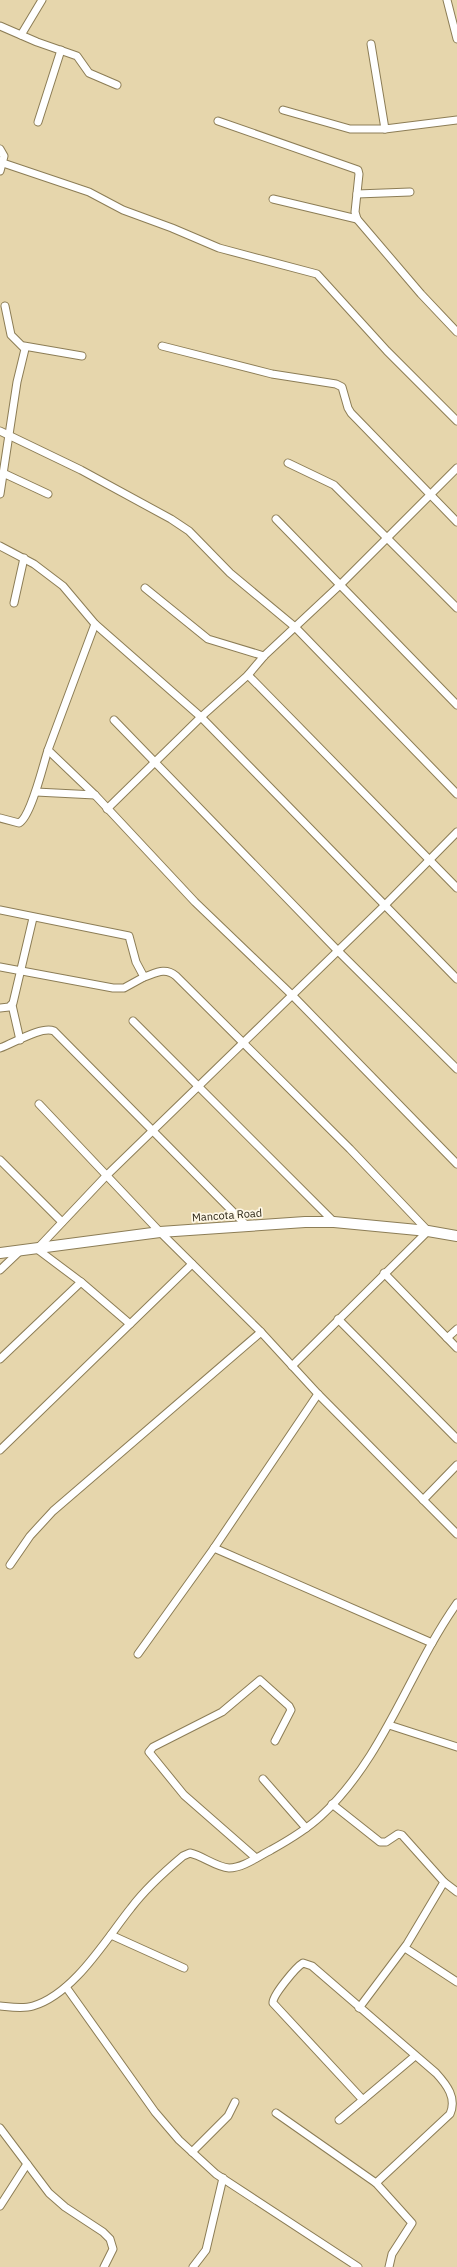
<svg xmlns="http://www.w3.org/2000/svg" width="457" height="2267" font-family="'IBM Plex Sans',sans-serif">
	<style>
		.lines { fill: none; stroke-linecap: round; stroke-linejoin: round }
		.minor-casing { stroke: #8c7d56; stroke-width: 9 }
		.secondary-casing { stroke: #8c7d56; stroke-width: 12 }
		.minor { stroke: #fff; stroke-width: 7 }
		.secondary { stroke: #fff; stroke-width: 10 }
		.labels { text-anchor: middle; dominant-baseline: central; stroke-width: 3.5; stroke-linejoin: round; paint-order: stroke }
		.street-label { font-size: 11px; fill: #2b2515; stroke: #fef7e6 }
	</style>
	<rect width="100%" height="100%" fill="#e6d6ac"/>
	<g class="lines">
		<g class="minor-casing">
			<g id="minor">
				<path d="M447,0l10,39"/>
				<path d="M0,26l37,16 40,14 12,17 28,12"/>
				<path d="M21,35l21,-35"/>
				<path d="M371,44l14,85"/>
				<path d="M283,110l67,19h35l72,-9"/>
				<path d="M218,121l140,49 1,4 -4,38 2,7 64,75 36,38"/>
				<path d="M38,122l23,-72"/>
				<path d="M0,149l4,7 -4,15"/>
				<path d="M3,163l86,29 34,18 49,18 47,20 98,26 70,77 70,70"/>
				<path d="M357,194l53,-2"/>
				<path d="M273,199l84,20"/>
				<path d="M24,346l58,10"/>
				<path d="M162,346l110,28 64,10 6,3 6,21 3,5 106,109"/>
				<path d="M0,431l81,39 90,49 18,12 41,42 65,54 162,167"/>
				<path d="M288,463l46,22 123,123"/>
				<path d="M3,473l45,21"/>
				<path d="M0,494l17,-112 8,-33 -14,-14 -6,-29"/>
				<path d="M276,519l181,186"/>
				<path d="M0,546l34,18 29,22 32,38 106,93 256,262"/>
				<path d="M145,588l63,51 56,17"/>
				<path d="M14,603l10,-45"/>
				<path d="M95,624l-47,126 47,45 100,107 97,93 165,169"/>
				<path d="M248,675l209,213"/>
				<path d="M114,720l223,230 120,119"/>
				<path d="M36,792l59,3"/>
				<path d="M107,809l94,-92 47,-42 16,-19 77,-72 116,-116"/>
				<path d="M0,818l19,5c12,-6 24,-58 29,-73"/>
				<path d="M0,910l129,26 7,26 8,15c12,-4 21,-10 32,-1l174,173 78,82 -136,135"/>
				<path d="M0,967l113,21h11l20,-11"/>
				<path d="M12,1005l8,35"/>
				<path d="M0,1008l9,-1 4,-4 20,-85"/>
				<path d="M133,1021l201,201"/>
				<path d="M0,1048c14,-5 41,-22 54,-17l193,195"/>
				<path d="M39,1104l121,128 101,100 57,62 139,140"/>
				<path d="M0,1160l62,62"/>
				<path d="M0,1270l20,-19"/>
				<path d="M384,1273l73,75"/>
				<path d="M338,1319l119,120"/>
				<path d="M130,1324l-49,-42 -44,-33 69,-73 278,-270 73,-74"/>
				<path d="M447,1338l10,-9"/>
				<path d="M0,1359l81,-77"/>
				<path d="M0,1450l192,-186"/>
				<path d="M423,1500l34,-35"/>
				<path d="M214,1548l218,95"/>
				<path d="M10,1565l20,-29 23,-25 208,-179"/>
				<path d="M138,1654l76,-106 104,-154"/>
				<path d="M389,1725l68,22"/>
				<path d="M263,1779l43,49"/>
				<path d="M332,1804l48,38h6l12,-8 4,1 42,47 -37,62 -48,64"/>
				<path d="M256,1858l-72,-63 -35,-43 4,-5 69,-35 38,-32 29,26 2,4 -16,31"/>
				<path d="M444,1882l13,10"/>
				<path d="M111,1935l73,33"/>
				<path d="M405,1948l52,34"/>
				<path d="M66,1987l89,125 24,28 37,34 142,93"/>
				<path d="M0,2006c11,1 23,3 33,0 41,-12 73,-67 98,-98 15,-20 33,-36 52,-52l7,-3c13,3 26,14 39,15 14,0 30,-12 42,-18 18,-10 35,-20 50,-34 63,-58 88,-145 136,-213"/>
				<path d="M363,2100l-90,-97c-1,-7 23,-36 30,-40l9,3 124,107c11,12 21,25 14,41l-74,69 36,40 -20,31 -3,13"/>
				<path d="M276,2113l100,70"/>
				<path d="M339,2120l76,-64"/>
				<path d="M0,2128l49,65 16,14 38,25 7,7 3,10 -9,18"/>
				<path d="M192,2152l36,-36 7,-14"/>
				<path d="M0,2206l27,-42"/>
				<path d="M193,2267l13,-17 17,-72"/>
			</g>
		</g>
		<g class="secondary-casing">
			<path id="secondary" d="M0,1253l160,-21 145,-10h29l94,9 29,5"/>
		</g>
		<use href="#minor" class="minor"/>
		<use href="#secondary" class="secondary"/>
	</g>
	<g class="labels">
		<g class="street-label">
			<text transform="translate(227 1215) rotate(-4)">Mancota Road</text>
		</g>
	</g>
</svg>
